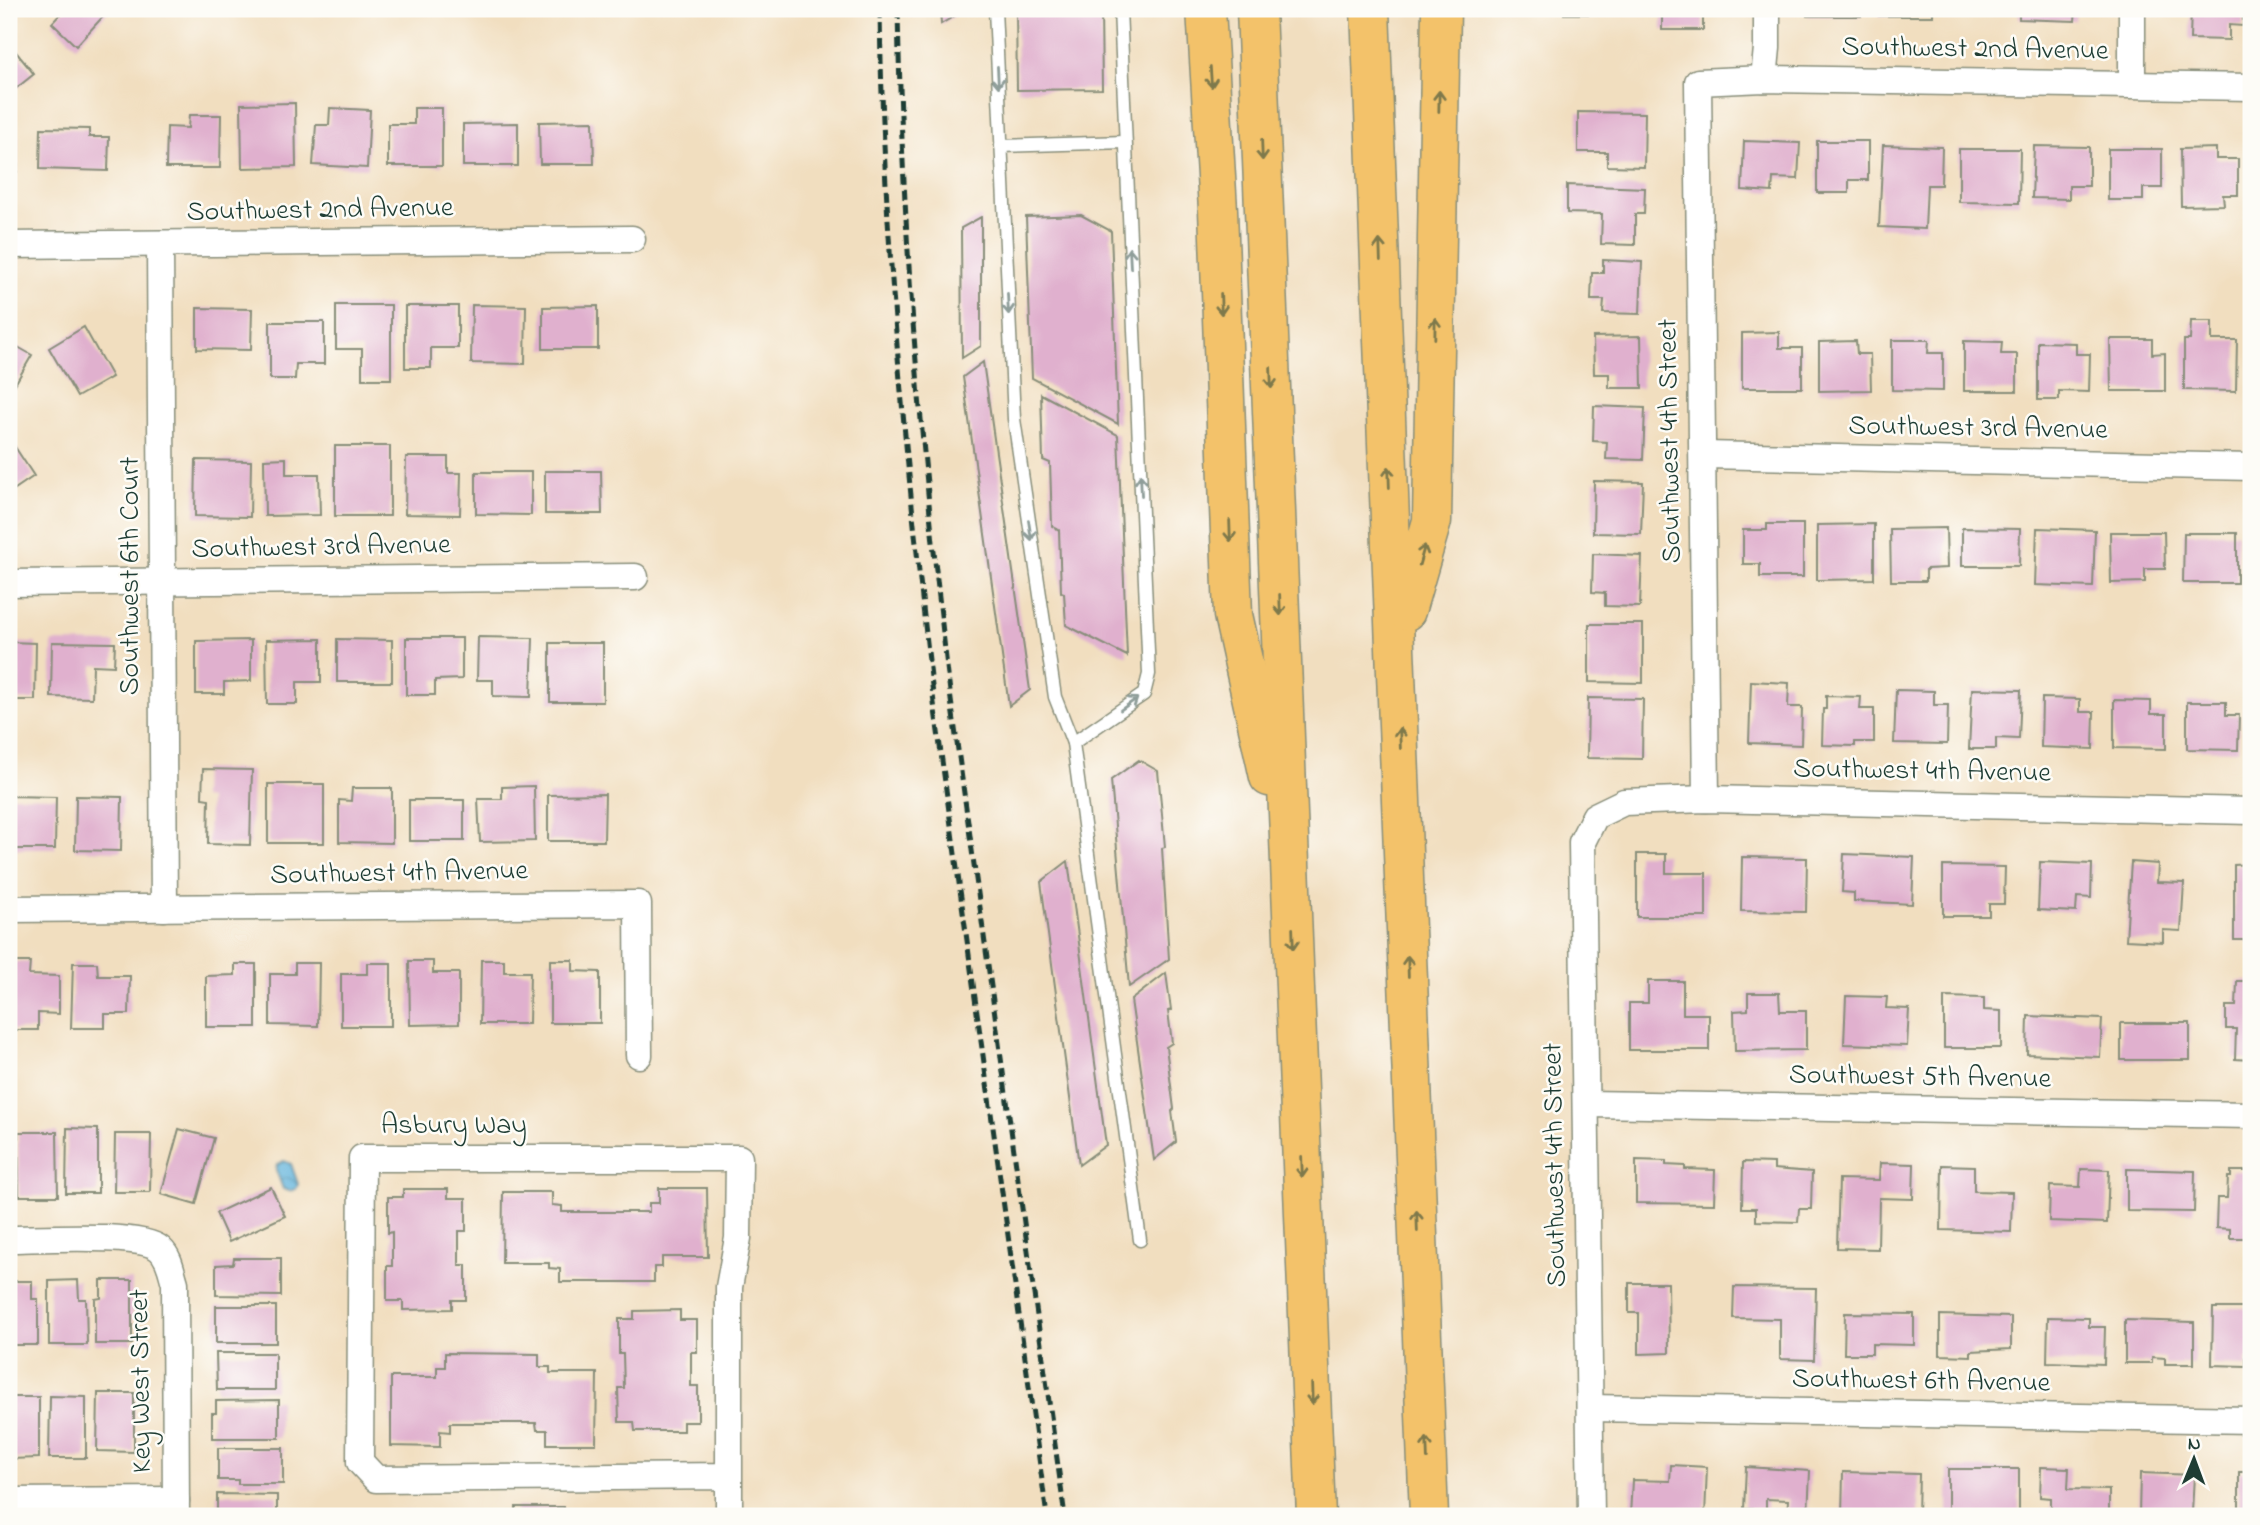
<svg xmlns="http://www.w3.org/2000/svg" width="2260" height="1525" font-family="'Indie Flower',sans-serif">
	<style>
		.water { fill: url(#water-waves); stroke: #407888; stroke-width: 2 }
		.building { fill: #e0b0ce }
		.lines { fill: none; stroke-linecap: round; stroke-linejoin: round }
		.lane-casing { stroke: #888e7a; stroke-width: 15 }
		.street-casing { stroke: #888e7a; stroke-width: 29 }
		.highway-casing { stroke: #888e7a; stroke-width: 41 }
		.lane { stroke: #fff; stroke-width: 12 }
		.street { stroke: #fff; stroke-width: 26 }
		.highway { stroke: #f3c26a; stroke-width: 38 }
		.rail { stroke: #1f3d34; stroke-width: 5; stroke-dasharray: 10 5; stroke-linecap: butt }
		.oneway { stroke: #8f9e9a }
		.oneway2 { stroke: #7e794c }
		.labels { text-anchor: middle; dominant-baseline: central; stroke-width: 5; stroke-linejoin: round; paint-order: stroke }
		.street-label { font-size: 28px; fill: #1f3d34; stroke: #fdfcf7 }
	</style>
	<defs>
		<pattern id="water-waves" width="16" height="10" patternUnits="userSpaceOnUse" patternTransform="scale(1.75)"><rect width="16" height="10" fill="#60b3dc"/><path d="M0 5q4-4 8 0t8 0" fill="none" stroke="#4f93b3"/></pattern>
	</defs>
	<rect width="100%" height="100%" fill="#fdfcf7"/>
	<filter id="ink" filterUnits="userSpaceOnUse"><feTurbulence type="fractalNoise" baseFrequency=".0143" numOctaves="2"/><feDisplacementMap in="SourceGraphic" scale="14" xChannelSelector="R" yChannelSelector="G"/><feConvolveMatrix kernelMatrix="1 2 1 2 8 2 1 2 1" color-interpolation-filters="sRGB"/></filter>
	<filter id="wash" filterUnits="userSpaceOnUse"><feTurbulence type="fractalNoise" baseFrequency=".00686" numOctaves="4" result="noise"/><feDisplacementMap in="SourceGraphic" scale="28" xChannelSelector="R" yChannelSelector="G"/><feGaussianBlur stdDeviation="1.57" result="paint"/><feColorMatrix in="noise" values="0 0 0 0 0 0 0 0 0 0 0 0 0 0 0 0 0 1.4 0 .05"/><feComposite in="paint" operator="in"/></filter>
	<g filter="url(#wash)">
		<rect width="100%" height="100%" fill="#f1debf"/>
		<path class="water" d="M284,1161l7,3 7,20 -2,5 -7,2 -6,-2 -7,-19 1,-6z"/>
		<g id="blocks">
			<g class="building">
				<path d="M65,9h45l-34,37 -24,-23z"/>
				<path d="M940,9h26l-25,15z"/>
				<path d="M1016,9h85l1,80 -85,1z"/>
				<rect x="1564" y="9" width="31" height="5"/>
				<rect x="1662" y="9" width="41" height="21"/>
				<rect x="1807" y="9" width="54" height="7"/>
				<rect x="1879" y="9" width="54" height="7"/>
				<path d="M2019,9h57l-1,12 -56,-2z"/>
				<path d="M2191,9h52v17l-14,-1v15l-39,-1z"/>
				<path d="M12,47l22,27 -25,20v-44z"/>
				<path d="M295,103l1,64 -54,1 -1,-64z"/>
				<path d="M330,108l40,2 -3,58 -54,-3 3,-40h13z"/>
				<path d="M414,108h28v58h-54v-42h26z"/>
				<path d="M1578,112l67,1 -1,54 -37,-1v-14h-29z"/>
				<path d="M189,115h32l-1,53h-54l1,-41 21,1z"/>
				<path d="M593,121l1,43h-54l-1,-42z"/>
				<path d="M518,123v43h-55v-42z"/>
				<path d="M41,128l48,1v8h20l-1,34 -68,-2z"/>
				<path d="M9,136h9l-1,35 -8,-1z"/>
				<path d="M1744,141l56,2 -2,36 -25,-1 -1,14 -30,-2z"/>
				<path d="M1817,141h51v39h-19v13h-32z"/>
				<path d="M1883,145l59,2 -1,38h-14l-2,44 -46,-2z"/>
				<path d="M2034,146l55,1v39h-20v13l-37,-1z"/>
				<path d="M2216,148v11h22v36h-15l1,10 -43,1 -1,-57z"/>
				<path d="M1959,149h61l-1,54 -60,-1z"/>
				<path d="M2108,149h54v39h-19v12h-35z"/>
				<path d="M1567,185l78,3 -1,26h-9v31l-34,-1 1,-30 -35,-1z"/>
				<path d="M1081,215l30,16 7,193 -86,-46 -6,-161z"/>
				<path d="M981,217v129l-19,12 -1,-130z"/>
				<path d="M1603,260l39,2 -2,52 -37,-1 1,-13h-13l1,-27h11z"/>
				<path d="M336,305h55v74h-29v-30h-26z"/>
				<path d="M472,305l54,1 -1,58 -54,-1z"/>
				<path d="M405,306h53v42h-27v20h-26z"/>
				<path d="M598,306v43h-55v-42z"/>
				<path d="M197,308l55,1 -1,41 -54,-1z"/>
				<path d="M2191,321h21v19h25l-1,51 -52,-1v-50h6z"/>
				<path d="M270,322h54v42h-28l-1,15h-25z"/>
				<path d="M84,327l28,50 -35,20 -28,-49z"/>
				<path d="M1779,332v16h23v40h-60v-55z"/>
				<path d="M1641,336l1,52h-33v-14h-15l-1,-37z"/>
				<path d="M2110,339h42v15l13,-1v38h-54z"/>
				<path d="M1892,340h37l-1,13h15v38l-51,-1z"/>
				<path d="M1856,341l1,13h13l1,36 -52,1v-49z"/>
				<path d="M1964,341l38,1 -1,12h16v37h-53z"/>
				<path d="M9,342l23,13 -18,31 -5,-2z"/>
				<path d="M2038,342l38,1v11h14l-1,38 -30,-1v9h-21z"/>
				<path d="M983,362l47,328 -21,16 -46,-329z"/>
				<path d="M1041,394l77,41 9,221 -61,-31 -2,-32 -3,-1 -2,-62 -7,-4 -2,-63 -7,-3z"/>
				<path d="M1594,406l51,2 -2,52 -37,-1 1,-17 -14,-1z"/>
				<rect x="335" y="446" width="55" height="70"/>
				<path d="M15,447l19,29 -25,17v-42z"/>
				<path d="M406,457h42v16h13l-1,42 -55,-1z"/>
				<path d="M286,458v16h33l1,41 -55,1 -1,-57z"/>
				<path d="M196,460l55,1 -1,56 -55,-1z"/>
				<path d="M545,471h56l1,43h-57z"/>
				<path d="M476,472h55v43l-55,-1z"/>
				<path d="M1594,481l49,1 -2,52 -48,-1z"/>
				<path d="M1767,524h36v53h-43v-13h-17v-34h24z"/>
				<path d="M1874,524v55l-57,1v-55z"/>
				<path d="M1946,528l1,40 -21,1v12h-35l-1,-52z"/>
				<path d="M1962,528l58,1 -1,37h-57z"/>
				<path d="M2037,528l58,2 -2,57 -58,-2z"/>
				<path d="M2110,532h54l1,37h-20v13l-34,1z"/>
				<path d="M2184,533h53v50h-54z"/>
				<path d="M1593,554l49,2 -2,51 -35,-1v-13l-13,-1z"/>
				<path d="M1589,624h54v59l-54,-1z"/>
				<path d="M478,637l55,1 -2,59 -38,-1v-16h-16z"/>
				<path d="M406,638h56v41l-27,1v15h-29z"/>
				<path d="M321,639v43h-24v22h-30l-1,-64z"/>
				<path d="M337,639l55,1v42h-55z"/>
				<path d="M251,640v41l-27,1v12h-28v-53z"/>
				<path d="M9,642l27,1 -1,57h-26z"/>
				<path d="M52,642l63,1 -1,23 -21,-1 -1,33 -41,-1z"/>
				<rect x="550" y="643" width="53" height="59"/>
				<path d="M1751,681l38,2 -1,24h14l-1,38 -52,-2z"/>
				<path d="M1972,689l49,1 -2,49 -23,-1v11h-27z"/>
				<path d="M1896,690l38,1v14h14l-1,39 -53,-1z"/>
				<path d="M1826,696l35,1 -1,12h14v33h-19v4l-33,-1 1,-36h3z"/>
				<path d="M1588,698l55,1 -1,60 -55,-1z"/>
				<path d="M2042,698l38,1v13h14l-1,37 -52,-2z"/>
				<path d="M2114,700l37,1v13h15v35l-52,-1z"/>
				<path d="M2187,702h39v13h13l-1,35 -51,-1z"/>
				<path d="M1139,760l19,11 7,76 -3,1 7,111 -40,28 -18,-207z"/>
				<path d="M203,769l49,1 -2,75 -42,-1 1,-45 -7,-1z"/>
				<rect x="268" y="784" width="56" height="59"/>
				<path d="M534,786l1,55 -55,1 -2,-43h24v-12z"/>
				<path d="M352,788h40v55l-53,-1v-42l12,1z"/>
				<path d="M605,794l-1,47h-56v-46z"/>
				<path d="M9,796l47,1 -1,52h-46z"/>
				<path d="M76,796l46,1 -1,54 -46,-1z"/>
				<rect x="409" y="800" width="55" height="41"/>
				<path d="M1637,854h29v19h40v44h-69z"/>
				<path d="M1844,854l70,3 -2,47 -58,-3v-8l-12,-1z"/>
				<path d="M1742,857l65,1 -1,54 -65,-1z"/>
				<path d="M1068,861l38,284 -27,20 -38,-283z"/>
				<path d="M2040,862l52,2 -1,34 -14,-1 -1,15 -38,-2z"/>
				<path d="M2131,862l27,2 -1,18 27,1 -3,48 -18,-1v12l-37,-2z"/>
				<path d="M2251,864v76h-17v-75z"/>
				<path d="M1943,866l62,1 -1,37h-15v12h-46z"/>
				<path d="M481,960h23v12h26l-1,52h-49z"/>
				<path d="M550,960h23v11l27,1v51h-50z"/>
				<path d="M409,961h24v12h26v51l-49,1z"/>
				<path d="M9,962h21l-1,13 30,1v38l-21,-1v17h-29z"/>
				<path d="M73,963h24l1,13h32l-1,38h-24v14h-34z"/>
				<path d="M295,963h24l-1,63 -48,-1v-51h25z"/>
				<path d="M367,963h24v63h-50v-52h26z"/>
				<path d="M235,964h21v63h-50v-51l29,-1z"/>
				<path d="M1166,973l5,37 -3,1 4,32 -6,4 8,62 -2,2 4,31 -22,18 -23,-160z"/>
				<path d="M1648,981h35v33h26v36h-80v-47h19z"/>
				<path d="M2237,981h14v79l-16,-1 1,-30h-10v-23h10z"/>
				<path d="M1748,993h31l1,18h26v39l-71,1 -1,-40 14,-1z"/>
				<path d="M1846,996l41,1 -1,11 23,1 -2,37 -63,-2z"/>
				<path d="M1944,997l40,1v12l17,1v37h-57z"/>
				<path d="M2028,1016l74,3 -2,38 -73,-3z"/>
				<rect x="2121" y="1023" width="69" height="37"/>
				<path d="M67,1128l31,1v64h-32z"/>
				<path d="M179,1129l35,9 -18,66 -35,-10z"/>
				<path d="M18,1132h39l1,64h-39z"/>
				<path d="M115,1134h36l-1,58h-36z"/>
				<path d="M1636,1160l30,1v4l19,1v3l30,1 -1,34 -78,-1z"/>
				<path d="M1743,1162l31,1v6l38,3 -1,37h-12l-1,13 -42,-1v-13h-14z"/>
				<path d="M1880,1163l34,1 -1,35 -34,-1 -1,51 -41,-1 2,-69 40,1z"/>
				<path d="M1942,1165l32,1v25l38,1 -1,40 -70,-2z"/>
				<path d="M2081,1169l28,1 -2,53 -58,-2 1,-35 30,1z"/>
				<path d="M2127,1169l68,2 -1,41 -67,-1z"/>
				<path d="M2231,1171h20v67h-21v-9l-14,-1 1,-30h10l1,-21h3z"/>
				<path d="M271,1187l14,29 -56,26 -13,-29z"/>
				<path d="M659,1188h48l1,69h-46v10h-8v15h-94v-13l-11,-1v-5h-47l1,-71h49v13l10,1v6h87v-9h10z"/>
				<path d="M403,1189h45v9h18v33h-7v34h7v35h-14v9l-49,1v-9h-16v-35h5v-34l-4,1v-36h15z"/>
				<path d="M234,1258h47v38l-65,-1v-30l17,-1z"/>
				<path d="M78,1280l1,19h7l1,46h-38v-64z"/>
				<path d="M101,1280h31v64h-37v-45l6,-1z"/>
				<path d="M9,1281h23v18h6v46h-29z"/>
				<path d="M1629,1283h39l1,70 -30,1v-41h-10z"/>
				<path d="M1734,1287l82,1 -2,72 -34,-1v-40l-47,-1z"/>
				<rect x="216" y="1306" width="60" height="37"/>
				<path d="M2213,1308h38v51h-5v7l-34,-1z"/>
				<path d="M680,1310v10h17v32h-6v34h7v36h-15v9h-48l-1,-9h-15l-1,-34h6l-1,-34h-4v-35h15v-8z"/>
				<path d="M1845,1313l69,1v31l-42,-1v10h-28z"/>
				<path d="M1940,1315l71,2v32l-40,2v5l-31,-1z"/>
				<path d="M2048,1317l41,1v9h16l-1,37 -57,-2z"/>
				<path d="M2125,1320l69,2v42h-29v-6l-13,-1v6h-27z"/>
				<path d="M216,1353h59v37h-58z"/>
				<path d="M445,1353l94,1v13h11v6h47l-1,71h-49v-14h-10l-1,-7h-86v9l-10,-1v16l-49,-1v-69h46v-10h8z"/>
				<path d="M98,1393h36v59l-37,-1z"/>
				<path d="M50,1396l36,1v61h-37z"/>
				<path d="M9,1397h30v61l-30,1z"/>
				<path d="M279,1400v38h-67v-25h4v-12z"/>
				<path d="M218,1448h65v36h-45v-4h-20z"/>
				<path d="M1671,1465l36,2 -2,49h-75l2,-36 38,1z"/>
				<path d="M1746,1467l64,4 -2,45h-21l1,-16 -22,-1v11l-22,-1z"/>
				<path d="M2041,1467l28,1 -1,21 41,1v26h-58v-18l-11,-1z"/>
				<rect x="1948" y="1469" width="71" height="47"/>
				<path d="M1843,1472l76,2 -1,41 -76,1z"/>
				<rect x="2239" y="1472" width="12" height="44"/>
				<path d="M2140,1473l54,2 -2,37 -15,-1v5h-38z"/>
				<path d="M217,1494l60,1v21h-60z"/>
				<rect x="516" y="1507" width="48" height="9"/>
				<rect x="360" y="1511" width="49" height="5"/>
			</g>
		</g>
	</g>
	<g filter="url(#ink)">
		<use href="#blocks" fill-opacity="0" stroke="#888e7a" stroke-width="2"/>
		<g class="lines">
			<g class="lane-casing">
				<g id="lane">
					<path d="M995,9l19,410 41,278 18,46 67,497"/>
					<path d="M1001,146l124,-4"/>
					<path d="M1073,743l71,-49 5,-20 -29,-665"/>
				</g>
			</g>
			<g class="street-casing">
				<g id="street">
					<path d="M1764,79l3,-31v-39"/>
					<path d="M2132,84v-75"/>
					<path d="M160,244l4,664"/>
					<path d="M9,245l623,-6"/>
					<path d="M1704,455l547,12"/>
					<path d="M9,583l626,-6"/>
					<path d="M1706,799l-8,-717 66,-3 487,8"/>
					<path d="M9,909l629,-5 1,151"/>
					<path d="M1587,1104l664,11"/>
					<path d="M9,1239c29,0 132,-7 151,10 10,9 11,22 15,34l1,233"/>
					<path d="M1590,1408l661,12"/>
					<path d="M729,1476l-353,3 -16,-17 2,-304h377l-1,80 -9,49v229"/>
					<path d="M9,1501l167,-1"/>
					<path d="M1591,1516l-9,-674 13,-26 29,-14 82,-3 545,12"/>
				</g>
			</g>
			<g class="highway-casing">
				<g id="highway">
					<path d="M1206,9l12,201 15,405 36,162"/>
					<path d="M1256,9l60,1507"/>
					<path d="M1370,9l59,1507"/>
					<path d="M1406,611l26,-90 9,-512"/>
				</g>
			</g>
			<use href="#lane" class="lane"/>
			<use href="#street" class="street"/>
			<use href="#highway" class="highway"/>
			<g class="rail">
				<path d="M880,9c3,232 27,464 54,694l113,813"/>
				<path d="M898,9c4,231 25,461 53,691l114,816"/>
			</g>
		</g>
		<defs><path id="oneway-shaft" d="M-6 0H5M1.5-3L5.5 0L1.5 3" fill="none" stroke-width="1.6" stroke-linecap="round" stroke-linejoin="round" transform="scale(1.75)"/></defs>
		<g class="oneway">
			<use href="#oneway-shaft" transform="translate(998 77) rotate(87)"/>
			<use href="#oneway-shaft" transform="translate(1130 258) rotate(-93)"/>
			<use href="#oneway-shaft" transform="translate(1008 304) rotate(87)"/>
			<use href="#oneway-shaft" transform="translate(1141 485) rotate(-93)"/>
			<use href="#oneway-shaft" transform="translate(1030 530) rotate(81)"/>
			<use href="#oneway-shaft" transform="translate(1129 704) rotate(-35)"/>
		</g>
		<g class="oneway2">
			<use href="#oneway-shaft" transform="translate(1211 77) rotate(86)"/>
			<use href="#oneway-shaft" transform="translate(1439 101) rotate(-89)"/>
			<use href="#oneway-shaft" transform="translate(1262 150) rotate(88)"/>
			<use href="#oneway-shaft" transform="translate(1380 250) rotate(-92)"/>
			<use href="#oneway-shaft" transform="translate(1221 304) rotate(88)"/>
			<use href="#oneway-shaft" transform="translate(1435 328) rotate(-89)"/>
			<use href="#oneway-shaft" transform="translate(1271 378) rotate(88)"/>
			<use href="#oneway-shaft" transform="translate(1389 477) rotate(-92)"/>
			<use href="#oneway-shaft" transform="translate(1230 531) rotate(88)"/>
			<use href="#oneway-shaft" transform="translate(1422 555) rotate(-74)"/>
			<use href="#oneway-shaft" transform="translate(1280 605) rotate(88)"/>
			<use href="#oneway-shaft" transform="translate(1400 738) rotate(-92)"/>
			<use href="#oneway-shaft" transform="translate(1293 939) rotate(88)"/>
			<use href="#oneway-shaft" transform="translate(1408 966) rotate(-92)"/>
			<use href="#oneway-shaft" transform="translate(1302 1167) rotate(88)"/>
			<use href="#oneway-shaft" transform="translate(1417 1221) rotate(-92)"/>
			<use href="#oneway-shaft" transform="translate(1312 1394) rotate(88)"/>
			<use href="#oneway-shaft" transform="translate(1427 1448) rotate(-92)"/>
		</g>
	</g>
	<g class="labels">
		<g class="street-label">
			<text transform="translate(1975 50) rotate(1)">Southwest 2nd Avenue</text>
			<text transform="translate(320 211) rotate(-1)">Southwest 2nd Avenue</text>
			<text transform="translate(1978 429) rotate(1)">Southwest 3rd Avenue</text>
			<text transform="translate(1671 441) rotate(-91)">Southwest 4th Street</text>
			<text transform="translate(321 548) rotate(-1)">Southwest 3rd Avenue</text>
			<text transform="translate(131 576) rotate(-90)">Southwest 6th Court</text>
			<text transform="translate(1922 772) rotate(1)">Southwest 4th Avenue</text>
			<text transform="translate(399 874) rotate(-1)">Southwest 4th Avenue</text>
			<text transform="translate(1920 1078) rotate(1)">Southwest 5th Avenue</text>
			<text x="454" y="1126">Asbury Way</text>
			<text transform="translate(1556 1165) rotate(-91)">Southwest 4th Street</text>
			<text transform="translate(142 1381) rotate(-91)">Key West Street</text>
			<text transform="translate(1921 1382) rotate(1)">Southwest 6th Avenue</text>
		</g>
	</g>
	<rect width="2260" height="1525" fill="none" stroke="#fdfcf7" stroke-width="35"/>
	<g transform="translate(2194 1459) rotate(1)" stroke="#fdfcf7" stroke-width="5" paint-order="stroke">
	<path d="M0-5L12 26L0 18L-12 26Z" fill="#1f3d34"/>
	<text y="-10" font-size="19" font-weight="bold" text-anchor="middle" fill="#1f3d34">N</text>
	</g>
</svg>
